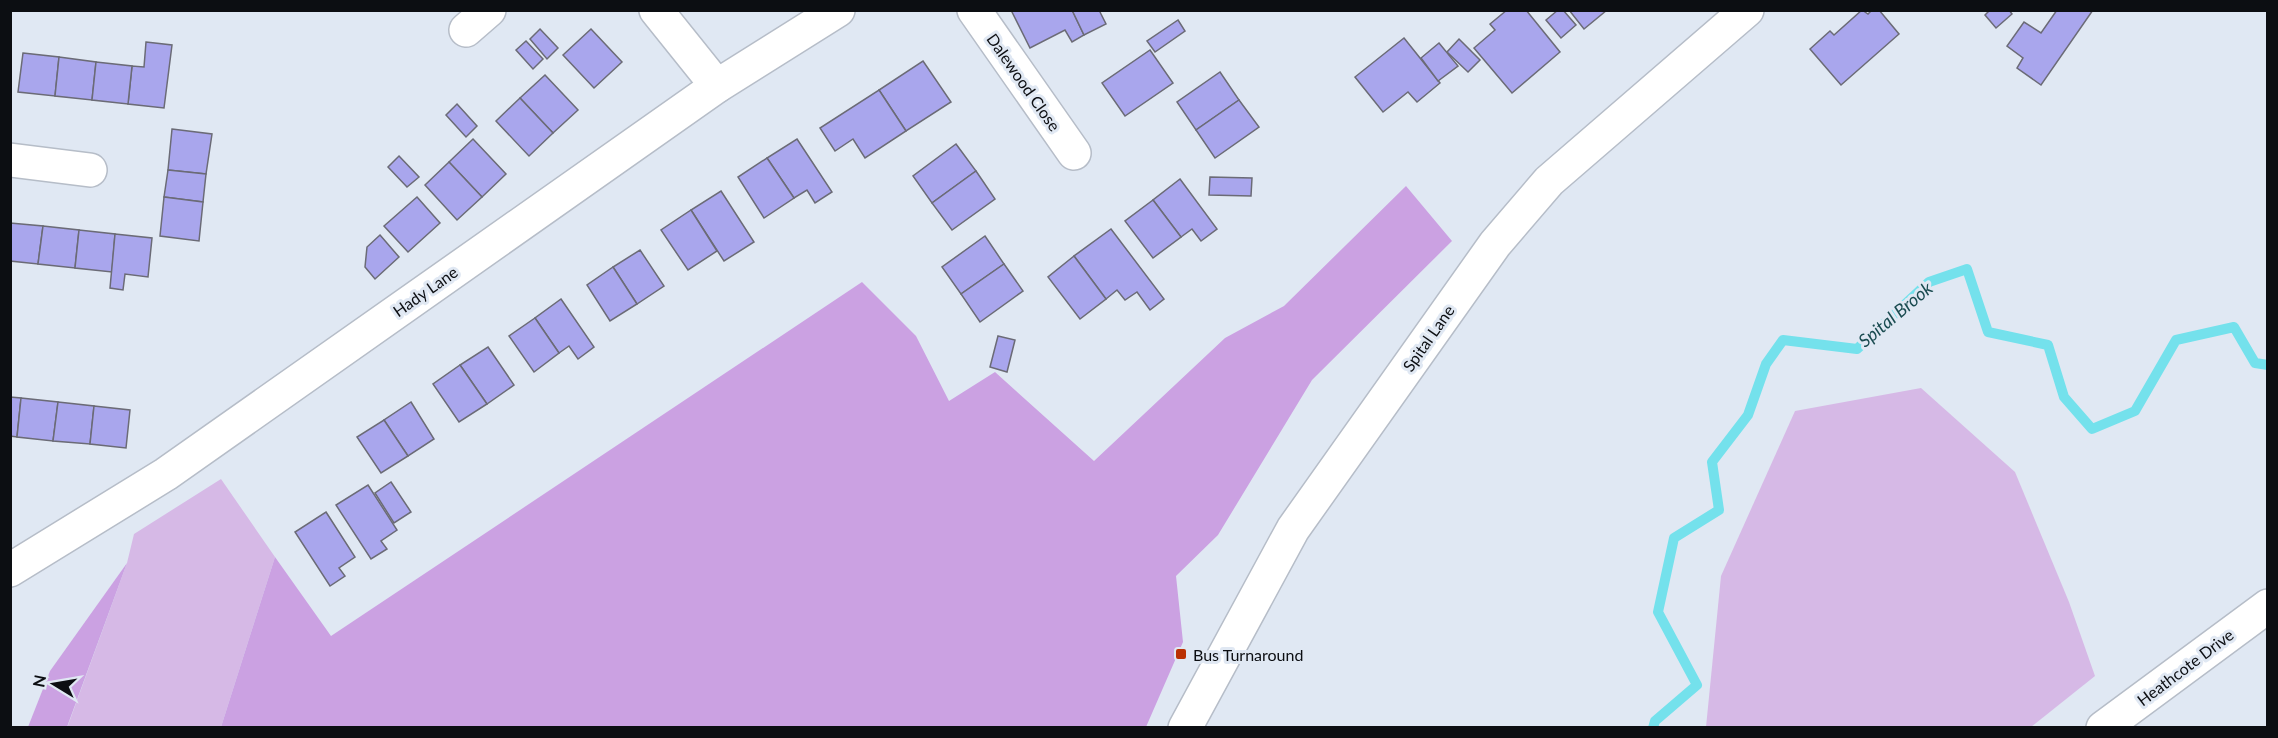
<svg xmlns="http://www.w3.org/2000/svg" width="2278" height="738" font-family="Lato,sans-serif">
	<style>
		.green { fill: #d6b9e6 }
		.forest { fill: #cba1e2 }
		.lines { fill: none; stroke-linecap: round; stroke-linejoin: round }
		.stream { stroke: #74e1ec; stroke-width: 10 }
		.building { fill: #a9a6ed; stroke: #6b6b76; stroke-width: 1.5 }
		.minor-casing { stroke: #b6bdc8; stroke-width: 36 }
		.minor { stroke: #fff; stroke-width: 33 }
		.poi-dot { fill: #ba3103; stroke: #e0e8f3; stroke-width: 2 }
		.labels { text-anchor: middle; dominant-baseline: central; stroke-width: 6; stroke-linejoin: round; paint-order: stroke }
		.street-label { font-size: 16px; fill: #0c0e12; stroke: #e0e8f3 }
		.poi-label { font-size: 16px; fill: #0c0e12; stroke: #e0e8f3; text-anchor: start }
		.water-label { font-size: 18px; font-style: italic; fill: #1a4b50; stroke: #e0e8f3 }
	</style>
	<rect width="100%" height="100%" fill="#e0e8f3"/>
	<g class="green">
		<path d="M1921,388l94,84 54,130 26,74 -64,51h-325l15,-151 74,-165z"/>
		<path d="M221,479l54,78 -54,170 -154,1 60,-165 7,-29z"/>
	</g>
	<g class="forest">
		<path d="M1406,186l46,55 -140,139 -94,155 -42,41 7,66 -37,85h-925l54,-170 56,79 531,-354 54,54 33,65 46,-29 99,89 131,-123 59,-32z"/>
		<path d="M127,563l-60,164h-39l22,-56z"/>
	</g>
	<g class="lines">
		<path class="stream" d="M1653,728l2,-7 42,-36 -39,-73 16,-74 45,-28 -7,-48 36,-47 18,-51 17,-24 74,9 72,-67 38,-13 21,63 60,13 16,52 28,32 43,-18 41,-71 58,-13 21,36 13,2"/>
	</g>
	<g class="building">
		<path d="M1011,10h61l12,25 -12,7 -7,-12 -35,18z"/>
		<path d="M1072,10h31l-3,2 6,12 -22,11z"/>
		<path d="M1507,10h19l34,42 -48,41 -38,-45 21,-18 -5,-6z"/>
		<path d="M1558,10h5l13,15 -15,13 -15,-18z"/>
		<path d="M1569,10h38l-23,19z"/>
		<path d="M1862,10l6,4 4,-4h7l20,24 -58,51 -31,-36 20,-18 4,4z"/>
		<path d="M1990,10h19l3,4 -16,14 -11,-13z"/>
		<path d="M2057,10h36l-52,75 -24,-17 6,-10 -16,-12 17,-24 17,11z"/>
		<path d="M1178,20l7,11 -30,21 -8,-11z"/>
		<path d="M540,29l18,19 -11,11 -17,-20z"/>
		<path d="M591,29l31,33 -28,26 -31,-33z"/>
		<path d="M1404,38l36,45 -23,19 -9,-10 -25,20 -28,-35z"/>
		<path d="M1459,39l21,21 -12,12 -21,-20z"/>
		<path d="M526,41l17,18 -10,10 -17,-19z"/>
		<path d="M146,42l26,3 -8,63 -36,-4 4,-38 12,1z"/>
		<path d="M1439,43l19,23 -20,15 -17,-23z"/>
		<path d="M1150,50l23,33 -48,33 -23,-33z"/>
		<path d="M23,53l36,4 -4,39 -37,-4z"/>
		<path d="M59,57l37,5 -4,38 -37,-4z"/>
		<path d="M923,61l28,41 -45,29 -27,-41z"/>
		<path d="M96,62l36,4 -4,38 -36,-4z"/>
		<path d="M1220,72l19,28 -43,30 -19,-28z"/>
		<path d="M545,75l33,35 -25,23 -33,-35z"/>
		<path d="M879,90l27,41 -41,27 -12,-19 -18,12 -15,-23z"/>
		<path d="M520,98l33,35 -24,23 -33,-35z"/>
		<path d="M1239,100l20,27 -44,31 -19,-28z"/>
		<path d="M457,104l20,22 -11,11 -20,-22z"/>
		<path d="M172,129l40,5 -6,40 -38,-4z"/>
		<path d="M473,139l33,35 -24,23 -33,-35z"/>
		<path d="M797,139l35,53 -17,11 -8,-13 -13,8 -27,-40z"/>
		<path d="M956,144l20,27 -44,32 -19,-27z"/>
		<path d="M399,156l20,21 -12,10 -19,-20z"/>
		<path d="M767,158l27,40 -30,20 -26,-41z"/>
		<path d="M449,162l33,35 -25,23 -32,-35z"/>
		<path d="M168,170l38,4 -3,28 -39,-5z"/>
		<path d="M976,171l19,28 -43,31 -20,-27z"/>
		<path d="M1210,177l42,1 -1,18 -42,-1z"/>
		<path d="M1180,179l37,50 -16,12 -9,-12 -11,8 -28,-37z"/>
		<path d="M721,191l33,51 -30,19 -33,-51z"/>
		<path d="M164,197l39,5 -4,39 -39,-5z"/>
		<path d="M417,197l23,26 -32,29 -24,-26z"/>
		<path d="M1153,200l28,37 -28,21 -28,-37z"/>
		<path d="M691,210l26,41 -29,19 -27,-40z"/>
		<path d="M10,223l33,3 -5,38 -28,-3z"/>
		<path d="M43,226l36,4 -4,38 -37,-4z"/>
		<path d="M1111,229l53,70 -14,11 -13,-18 -12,8 -8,-10 -11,9 -32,-43z"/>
		<path d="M79,230l36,4 -3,38 -37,-4z"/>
		<path d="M115,234l37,4 -4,39 -23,-3 -2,16 -13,-2z"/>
		<path d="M380,235l19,22 -24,22 -10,-12 2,-20z"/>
		<path d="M985,236l19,28 -43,30 -19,-27z"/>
		<path d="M640,250l24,36 -27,18 -24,-37z"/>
		<path d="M1074,256l32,43 -26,20 -32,-42z"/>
		<path d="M1004,264l19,27 -43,31 -19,-28z"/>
		<path d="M613,267l24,37 -27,17 -23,-36z"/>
		<path d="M561,299l33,48 -16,12 -9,-13 -10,7 -24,-35z"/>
		<path d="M535,318l24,35 -25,19 -25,-36z"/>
		<path d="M998,336l17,4 -8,32 -17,-5z"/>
		<path d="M488,347l26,38 -27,19 -27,-39z"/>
		<path d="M460,365l27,39 -28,18 -26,-38z"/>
		<path d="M10,397l11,1 -4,39 -7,-1z"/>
		<path d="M21,398l37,4 -5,39 -36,-4z"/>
		<path d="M58,402l36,4 -4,38 -37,-3z"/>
		<path d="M411,402l23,37 -26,17 -24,-36z"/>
		<path d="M94,406l36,4 -4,38 -36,-4z"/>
		<path d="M384,420l24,36 -27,17 -24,-36z"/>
		<path d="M391,482l20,30 -17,11 -19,-30z"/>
		<path d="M368,485l29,45 -16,11 6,8 -16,10 -35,-54z"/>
		<path d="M326,512l29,45 -16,11 6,8 -15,10 -35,-54z"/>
	</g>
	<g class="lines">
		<g class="minor-casing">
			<g id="minor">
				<path d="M656,10l61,76"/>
				<path d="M974,10l100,143"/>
				<path d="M466,30l23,-20"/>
				<path d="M10,160l80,10"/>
				<path d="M10,570l156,-96 551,-388 121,-76"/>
				<path d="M1185,728l108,-199 202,-285 54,-63 198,-171"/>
				<path d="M2103,728l165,-122"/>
			</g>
		</g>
		<use href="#minor" class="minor"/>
	</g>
	<rect class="poi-dot" x="1175" y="648" width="12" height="12" rx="3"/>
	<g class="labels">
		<g class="street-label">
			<text transform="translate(1024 82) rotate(55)">Dalewood Close</text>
			<text transform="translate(425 291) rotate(-35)">Hady Lane</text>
			<text transform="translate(1428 338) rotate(-55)">Spital Lane</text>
			<text transform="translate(2185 667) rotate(-37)">Heathcote Drive</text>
		</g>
		<g class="poi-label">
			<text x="1193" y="654">Bus Turnaround</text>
		</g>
		<g class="water-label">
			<text transform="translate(1895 314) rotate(-40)">Spital Brook</text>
		</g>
	</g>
	<rect width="2278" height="738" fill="none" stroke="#0c0e12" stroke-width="24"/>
	<g transform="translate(54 684) rotate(281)" stroke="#e0e8f3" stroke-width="4.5" paint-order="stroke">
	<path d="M0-4.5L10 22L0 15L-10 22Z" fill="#0c0e12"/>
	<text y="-9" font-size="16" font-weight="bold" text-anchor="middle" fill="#0c0e12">N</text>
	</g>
</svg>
